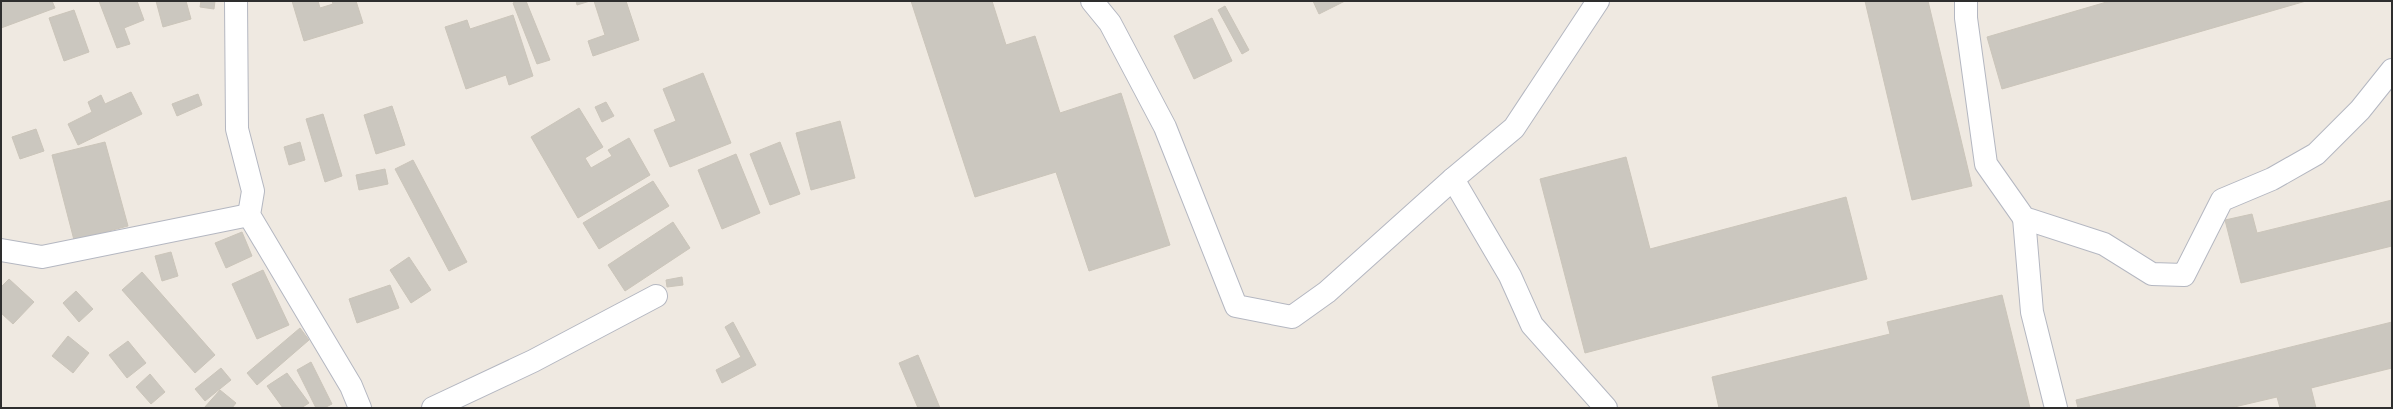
<svg xmlns="http://www.w3.org/2000/svg" width="2393" height="409" font-family="'IBM Plex Sans',sans-serif">
	<style>
		.building { fill: #cbc7bf; stroke: #cbc5ba }
		.lines { fill: none; stroke-linecap: round; stroke-linejoin: round }
		.minor-casing { stroke: #b4b7c1; stroke-width: 24 }
		.minor { stroke: #fff; stroke-width: 22 }
	</style>
	<rect width="100%" height="100%" fill="#efe9e1"/>
	<g class="building">
		<path d="M1,1h51l3,7 -54,20z"/>
		<path d="M99,1h38l7,19 -20,8 6,16 -13,4z"/>
		<path d="M156,1h30l5,18 -28,8z"/>
		<path d="M201,1h14l-1,8 -14,-2z"/>
		<path d="M292,1h26l2,7 13,-4 -1,-3h24l7,22 -59,18z"/>
		<path d="M517,1h9l24,59 -13,4 -24,-61z"/>
		<path d="M576,1h14l-13,4z"/>
		<path d="M594,1h32l13,39 -46,16 -5,-15 17,-6z"/>
		<path d="M911,1h81l14,44 29,-9 25,77 61,-20 49,152 -81,26 -33,-99 -81,25z"/>
		<path d="M1313,1h32l-26,13z"/>
		<path d="M1865,1h63l44,185 -60,14z"/>
		<path d="M2110,1h196l-304,88 -15,-52z"/>
		<path d="M1225,6l24,44 -7,4 -24,-44z"/>
		<path d="M74,10l15,42 -25,9 -15,-43z"/>
		<path d="M513,15l20,61 -24,9 -3,-10 -40,14 -21,-62 22,-7 3,9z"/>
		<path d="M1212,18l20,43 -38,18 -20,-43z"/>
		<path d="M703,73l28,70 -61,24 -16,-37 22,-9 -13,-32z"/>
		<path d="M131,92l11,22 -64,31 -10,-21 24,-12 -4,-10 13,-7 4,9z"/>
		<path d="M198,94l4,11 -25,11 -5,-12z"/>
		<path d="M606,102l8,14 -12,6 -7,-15z"/>
		<path d="M392,106l13,39 -29,9 -12,-39z"/>
		<path d="M579,108l24,39 -18,11 6,10 21,-12 -4,-6 21,-12 21,37 -72,43 -47,-81z"/>
		<path d="M323,114l19,62 -17,6 -19,-63z"/>
		<path d="M840,121l15,57 -44,12 -15,-57z"/>
		<path d="M36,129l8,22 -24,8 -8,-22z"/>
		<path d="M105,142l23,84 -54,14 -22,-85z"/>
		<path d="M300,142l5,18 -16,5 -5,-18z"/>
		<path d="M780,142l20,52 -30,11 -20,-51z"/>
		<path d="M736,154l24,59 -38,16 -24,-59z"/>
		<path d="M1626,157l24,92 196,-52 21,82 -282,74 -45,-174z"/>
		<path d="M413,160l54,102 -18,9 -54,-102z"/>
		<path d="M385,169l3,15 -29,6 -3,-15z"/>
		<path d="M653,181l16,25 -70,43 -16,-26z"/>
		<path d="M2392,200v46l-151,37 -16,-63 27,-6 5,19z"/>
		<path d="M673,222l17,26 -65,43 -17,-26z"/>
		<path d="M242,232l10,24 -26,12 -11,-25z"/>
		<path d="M171,252l7,24 -16,5 -7,-25z"/>
		<path d="M409,257l22,33 -20,13 -21,-33z"/>
		<path d="M263,270l26,55 -32,14 -25,-55z"/>
		<path d="M142,272l73,83 -20,18 -73,-83z"/>
		<path d="M682,277l1,8 -16,2 -1,-7z"/>
		<path d="M9,279l25,23 -21,22 -12,-11v-26z"/>
		<path d="M390,285l9,23 -42,15 -8,-24z"/>
		<path d="M76,291l17,18 -14,13 -16,-19z"/>
		<path d="M2002,295l28,113h-311l-7,-31 178,-43 -3,-12z"/>
		<path d="M733,322l23,43 -34,18 -6,-13 25,-13 -16,-30z"/>
		<path d="M2392,322v46l-81,20 5,20h-36l-3,-11 -47,11h-152l-2,-8z"/>
		<path d="M300,328l9,12 -52,45 -10,-12z"/>
		<path d="M68,336l21,17 -16,20 -21,-17z"/>
		<path d="M128,341l18,22 -19,15 -18,-23z"/>
		<path d="M918,355l22,53h-22l-19,-45z"/>
		<path d="M311,362l21,42 -8,4h-8l-19,-38z"/>
		<path d="M221,368l10,12 -26,21 -10,-12z"/>
		<path d="M287,373l22,30 -8,5h-18l-16,-22z"/>
		<path d="M150,374l15,18 -14,12 -15,-17z"/>
		<path d="M220,390l16,13 -4,5h-28z"/>
	</g>
	<g class="lines">
		<g class="minor-casing">
			<g id="minor">
				<path d="M236,1l1,128 16,62 -4,24 102,171 9,22"/>
				<path d="M1092,1l18,22 55,104 71,179 56,11 35,-25 126,-113 61,-51 84,-127"/>
				<path d="M1966,1v17l20,146 38,54 80,26 48,30 32,1 38,-75 50,-21 44,-25 44,-44 32,-40"/>
				<path d="M1453,179l57,97 22,49 74,83"/>
				<path d="M2024,218l8,94 24,96"/>
				<path d="M1,250l41,7 207,-42"/>
				<path d="M433,408l100,-47 123,-65"/>
			</g>
		</g>
		<use href="#minor" class="minor"/>
	</g>
	<rect width="2393" height="409" fill="none" stroke="#2e2e2e" stroke-width="4"/>
</svg>
